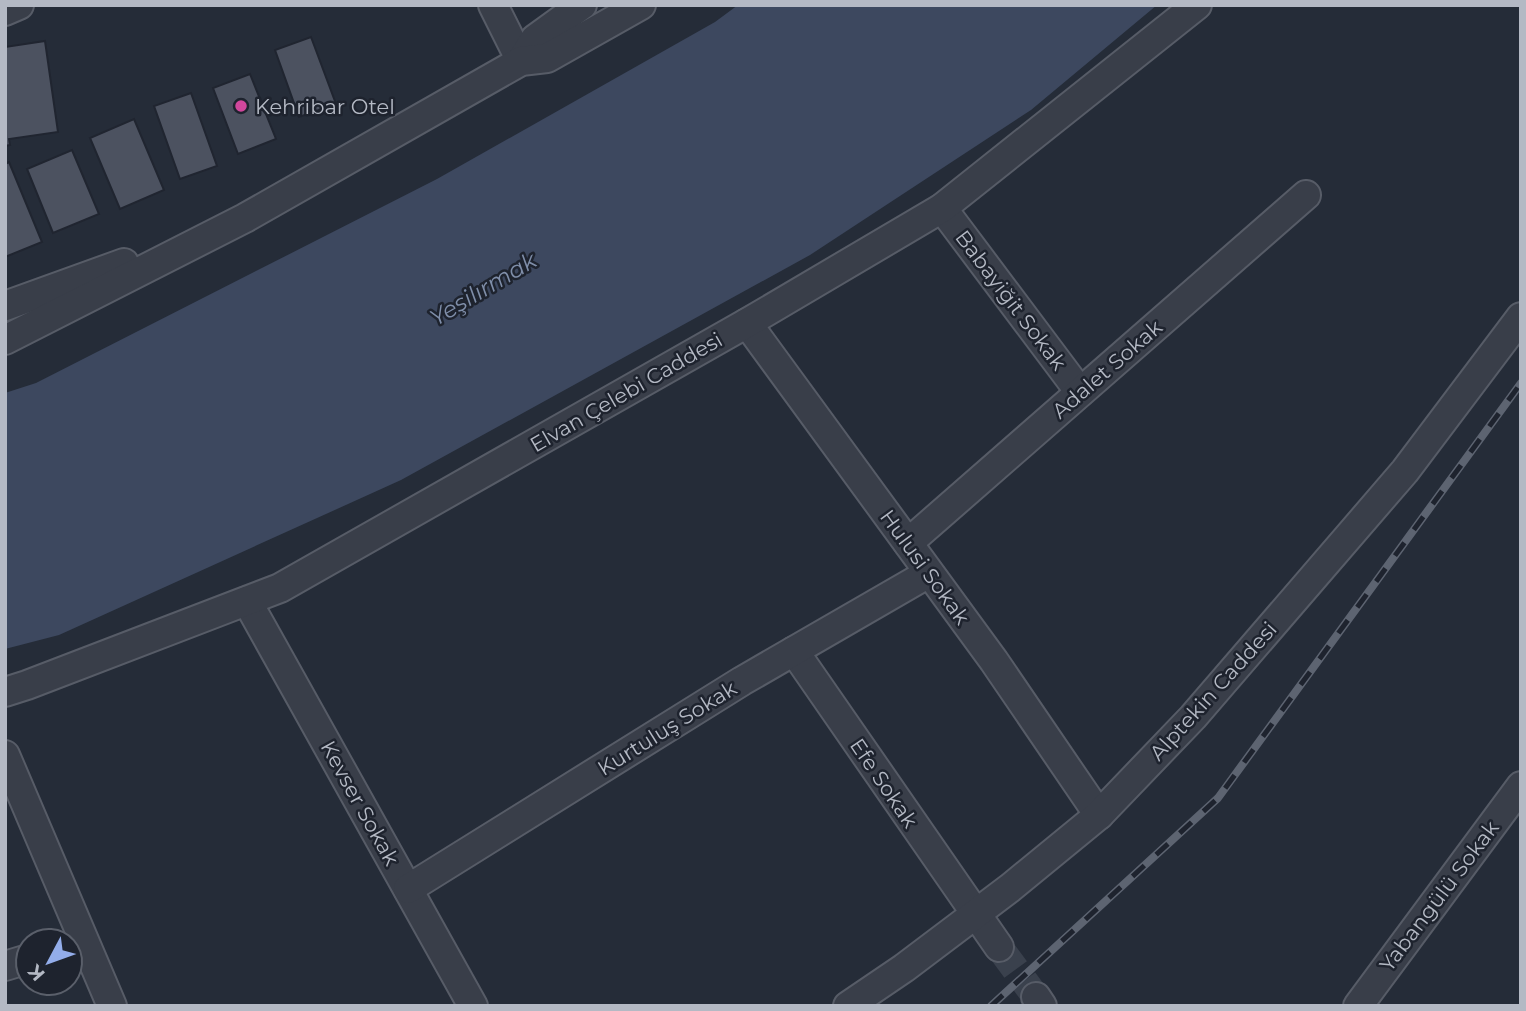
<svg xmlns="http://www.w3.org/2000/svg" width="1526" height="1011" font-family="Montserrat,sans-serif">
	<style>
		.water { fill: #3d485f }
		.building { fill: #4c5260; stroke: #202530; stroke-width: 2 }
		.lines { fill: none; stroke-linecap: round; stroke-linejoin: round }
		.minor-tunnel { stroke: #3a414d; stroke-width: 28; stroke-dasharray: 28 14; stroke-linecap: butt }
		.minor-casing { stroke: #575c67; stroke-width: 32 }
		.minor { stroke: #393e49; stroke-width: 28 }
		.rail-casing { stroke: #5d6471; stroke-width: 8 }
		.rail { stroke: #1e232e; stroke-width: 5; stroke-dasharray: 16; stroke-linecap: butt }
		.hotel-dot { fill: #d1479c; stroke: #1e232e; stroke-width: 2.5 }
		.labels { text-anchor: middle; dominant-baseline: central; stroke-width: 5; stroke-linejoin: round; paint-order: stroke }
		.poi-label { font-size: 21px; fill: #b4b9c4; stroke: #1e232e; text-anchor: start }
		.street-label { font-size: 21px; fill: #b4b9c4; stroke: #1e232e }
		.water-label { font-size: 23px; font-style: italic; fill: #7f8ea9; stroke: #1e232e }
	</style>
	<rect width="100%" height="100%" fill="#252c38"/>
	<path class="water" d="M738,5h419l-126,105 -221,145 -409,225 -342,155 -54,14v-256l31,-10 401,-204 278,-157z"/>
	<g class="building">
		<path d="M311,37l25,67 -37,13 -24,-67z"/>
		<path d="M45,41l13,91 -49,7 1,6 -5,1v-99z"/>
		<path d="M250,74l26,65 -38,15 -25,-66z"/>
		<path d="M191,93l26,73 -37,13 -26,-73z"/>
		<path d="M134,119l30,71 -44,19 -30,-71z"/>
		<path d="M72,150l27,64 -46,19 -26,-64z"/>
		<path d="M9,162l33,80 -37,15v-93z"/>
	</g>
	<g class="lines">
		<path class="minor-tunnel" d="M999,947l37,50"/>
		<g class="minor-casing">
			<g id="minor">
				<path d="M493,5l28,56"/>
				<path d="M5,11l14,-6"/>
				<path d="M521,61l14,-22 47,-34"/>
				<path d="M942,208l138,184"/>
				<path d="M5,306l119,-43"/>
				<path d="M747,323l247,338 105,154"/>
				<path d="M5,340l240,-122 276,-157 26,-3 94,-53"/>
				<path d="M908,543l398,-348"/>
				<path d="M247,601l226,405"/>
				<path d="M794,651l205,296"/>
				<path d="M5,692l22,-7 253,-97 467,-265 195,-115 255,-203"/>
				<path d="M5,755l107,251"/>
				<path d="M408,889l334,-208 187,-108"/>
				<path d="M5,966l23,-7"/>
				<path d="M1036,997l6,9"/>
				<path d="M848,1006l56,-38 106,-80 89,-73 94,-98 212,-246 116,-154"/>
				<path d="M1358,1006l163,-220"/>
			</g>
		</g>
		<use href="#minor" class="minor"/>
		<g class="rail-casing">
			<path id="rail" d="M991,1006l227,-208 303,-415"/>
		</g>
		<use href="#rail" class="rail"/>
	</g>
	<circle class="hotel-dot" cx="241" cy="106" r="7"/>
	<g class="labels">
		<g class="poi-label">
			<text x="255" y="106">Kehribar Otel</text>
		</g>
		<g class="street-label">
			<text transform="translate(1011 300) rotate(53)">Babayiğit Sokak</text>
			<text transform="translate(1107 369) rotate(-41)">Adalet Sokak</text>
			<text transform="translate(626 392) rotate(-30)">Elvan Çelebi Caddesi</text>
			<text transform="translate(925 567) rotate(54)">Hulusi Sokak</text>
			<text transform="translate(1213 691) rotate(-48)">Alptekin Caddesi</text>
			<text transform="translate(667 728) rotate(-32)">Kurtuluş Sokak</text>
			<text transform="translate(884 783) rotate(56)">Efe Sokak</text>
			<text transform="translate(360 803) rotate(61)">Kevser Sokak</text>
			<text transform="translate(1439 896) rotate(-53)">Yabangülü Sokak</text>
		</g>
		<g class="water-label">
			<text transform="translate(483 289) rotate(-31)">Yeşilırmak</text>
		</g>
	</g>
	<rect width="1526" height="1011" fill="none" stroke="#b4b9c4" stroke-width="14"/>
	<g transform="translate(49 962) rotate(229)"><circle r="33" fill="#1e232e" stroke="#5a5f6a" stroke-width="2"/>
	<path d="M0-5L12 26L0 18L-12 26Z" fill="#93adea"/>
	<text y="-10" font-size="19" font-weight="bold" text-anchor="middle" fill="#b4b9c4">K</text>
	</g>
</svg>
